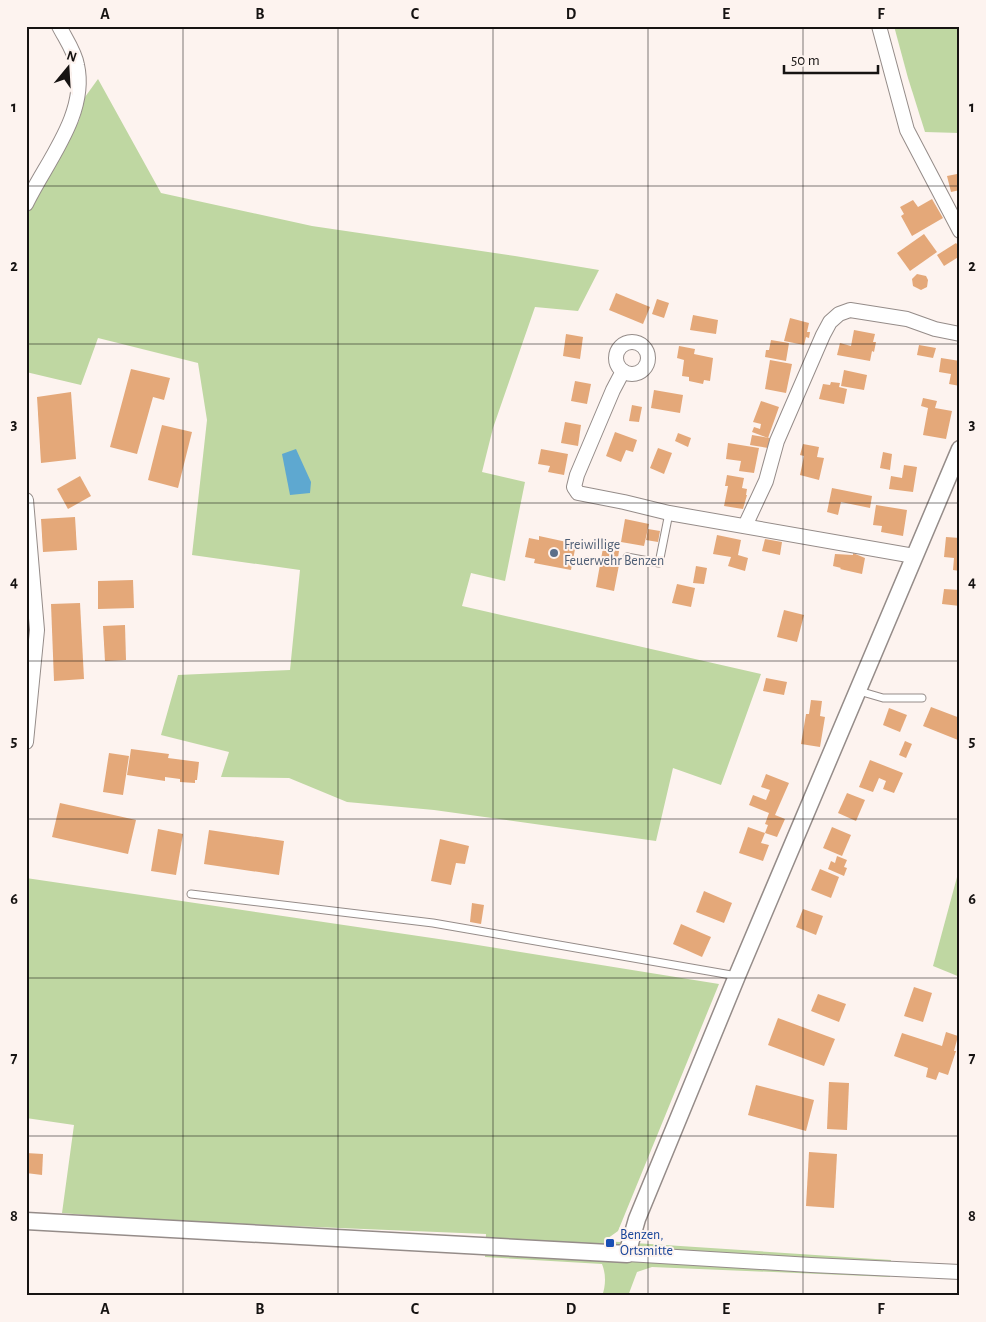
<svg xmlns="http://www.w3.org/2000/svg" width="986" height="1322" font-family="'Alegreya Sans',sans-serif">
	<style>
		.green { fill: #bfd7a2 }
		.water { fill: #5ea8d0 }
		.building { fill: #e4a879 }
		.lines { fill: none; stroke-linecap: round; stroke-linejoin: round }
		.service-casing { stroke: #958c89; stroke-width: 9 }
		.minor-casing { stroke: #958c89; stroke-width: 16 }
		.tertiary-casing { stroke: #958c89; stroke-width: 19 }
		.service { stroke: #fff; stroke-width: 7 }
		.minor { stroke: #fff; stroke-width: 14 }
		.tertiary { stroke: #fff; stroke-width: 16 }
		.grid { fill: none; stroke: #161312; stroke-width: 1; stroke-opacity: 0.55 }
		.service-dot { fill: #5c6f8a; stroke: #fdf3ef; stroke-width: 2 }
		.transit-dot { fill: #1a4fb4; stroke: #fdf3ef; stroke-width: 2 }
		.labels { text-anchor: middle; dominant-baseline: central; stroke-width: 4; stroke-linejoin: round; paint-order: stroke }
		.service-label { font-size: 14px; fill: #4e5e75; stroke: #fdf3ef; text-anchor: start }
		.transit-label { font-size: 14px; fill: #164399; stroke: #fdf3ef; text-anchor: start }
		.neatline { fill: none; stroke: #161312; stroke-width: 2 }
		.grid-label { font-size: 16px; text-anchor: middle; font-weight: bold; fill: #161312 }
	</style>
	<rect width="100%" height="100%" fill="#fdf3ef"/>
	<g class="green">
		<path d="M894,26h66l-1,107 -34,-1 -17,-54z"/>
		<path d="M98,79l63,114 151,33 203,30 84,14 -21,41 -43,-4 -42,121 -11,44 43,10 -20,99 -34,-8 -9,33 299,68 -40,111 -48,-17 -17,73 -222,-31 -87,-8 -58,-24 -68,-1 8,-25 -68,-17 17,-60 112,-5 10,-100 -108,-15 15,-135 -9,-57 -100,-25 -17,47 -55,-13v-156l6,-18 47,-77 6,-24z"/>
		<path d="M960,866v111l-27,-11z"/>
		<path d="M26,878l433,64 260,42 -101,247 -14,10 287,19 -1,17 -238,-10 -15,5 -9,24h-26c4,-11 4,-22 0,-32l-117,-7 1,-23 -339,-14 -85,-7 12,-88 -48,-7z"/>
	</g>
	<path class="water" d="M296,449l15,33 -1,11 -20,2 -8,-41z"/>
	<g class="building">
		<path d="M957,174l3,16 -9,2 -4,-16z"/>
		<path d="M932,199l11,19 -31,18 -11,-20 3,-2 -4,-7 13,-7 5,7z"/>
		<path d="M924,234l13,18 -27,19 -13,-18z"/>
		<path d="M956,243l4,5v8l-16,10 -7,-11z"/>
		<path d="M917,274l9,2 2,4 -1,7 -6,3 -8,-4 -1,-7z"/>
		<path d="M616,293l34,14 -7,17 -34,-14z"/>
		<path d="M657,299l12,4 -5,15 -12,-4z"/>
		<path d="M693,315l25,5 -2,14 -26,-4z"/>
		<path d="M790,318l19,5 -2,9h3l-1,6 -3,-1 -2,8 -20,-4z"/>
		<path d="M854,330l21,4 -2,8h3l-2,10 -2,-1 -2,10 -33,-6 3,-12 11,3z"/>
		<path d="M566,334l17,3 -3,22 -17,-3z"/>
		<path d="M771,340l18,3 -3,18 -21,-4 1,-7h3z"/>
		<path d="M919,345l17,3 -3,10 -16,-3z"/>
		<path d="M679,346l16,3 -1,5 19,4 -3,23 -6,-1 -1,4 -14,-3v-4l-7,-1 2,-16 -7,-2z"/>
		<path d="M941,358l19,3v25l-11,-2 2,-10 -12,-2z"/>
		<path d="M770,360l22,4 -6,29 -21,-4z"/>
		<path d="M131,369l39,9 -6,22 -11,-3 -16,57 -27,-7z"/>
		<path d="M844,370l23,5 -3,15 -23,-4z"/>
		<path d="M575,381l16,3 -4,20 -16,-3z"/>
		<path d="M831,382l9,1 -1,4 8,2 -3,15 -25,-5 4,-15 7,1z"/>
		<path d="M654,390l29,5 -3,18 -29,-5z"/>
		<path d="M71,392l5,67 -35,4 -4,-66z"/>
		<path d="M923,398l14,3 -2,7 17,3 -6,28 -23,-4 5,-27 -7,-2z"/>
		<path d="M761,401l18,6 -11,31 -16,-6 2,-5 6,2 1,-5 -8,-2z"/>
		<path d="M632,405l10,2 -3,15 -10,-1z"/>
		<path d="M565,422l16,3 -3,21 -17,-3z"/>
		<path d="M162,425l30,7 -14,56 -30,-8z"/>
		<path d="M615,432l22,8 -4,12 -7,-2 -5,12 -15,-6z"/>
		<path d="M678,433l13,5 -3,9 -13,-6z"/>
		<path d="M752,435l18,3 -2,10 -18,-3z"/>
		<path d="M728,443l31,5 -5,25 -15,-2 2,-10 -15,-2z"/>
		<path d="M803,444l16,3 -2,10 7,1 -5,22 -19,-5 4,-19 -4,-1z"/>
		<path d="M658,448l14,5 -8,21 -14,-6z"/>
		<path d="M541,449l27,5 -4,21 -16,-3 2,-6 -12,-2z"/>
		<path d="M883,452l9,2 -2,16 -10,-2z"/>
		<path d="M904,465l13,2 -4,25 -24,-3 2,-13 11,2z"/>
		<path d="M727,475l17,3 -2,10 5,1 -1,6h1l-4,14 -19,-3 4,-20h-3z"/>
		<path d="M80,476l11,20 -23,13 -11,-20z"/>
		<path d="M832,488l40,8 -2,12 -29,-6 -3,13 -11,-3z"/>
		<path d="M876,505l31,5 -4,26 -22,-4 1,-6 -9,-1z"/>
		<path d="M75,517l2,33 -34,2 -2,-33z"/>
		<path d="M625,519l24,5 -5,22 -23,-4z"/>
		<path d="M648,529l12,2 -2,11 -12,-2z"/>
		<path d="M717,535l24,5 -3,15 10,3 -3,13 -17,-5 3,-9 -18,-3z"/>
		<path d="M539,536l37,8 -5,26 -37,-7 1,-4 -10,-2 4,-19 10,2z"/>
		<path d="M946,537l14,1v33l-7,-1 1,-12 -10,-1z"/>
		<path d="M765,539l17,3 -2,13 -18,-4z"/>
		<path d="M603,548l16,3 -2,13 2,1 -5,26 -18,-4z"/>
		<path d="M853,553l12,5 -3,16 -22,-5 1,-1 -8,-2 2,-12 18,1z"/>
		<path d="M696,566l11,2 -3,16 -11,-1z"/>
		<path d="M133,580l1,28 -36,1v-28z"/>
		<path d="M677,584l18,4 -4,19 -19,-4z"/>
		<path d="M944,589l16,1v16l-18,-2z"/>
		<path d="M80,603l4,76 -30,2 -3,-77z"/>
		<path d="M784,610l20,5 -7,27 -20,-5z"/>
		<path d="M125,625l1,35 -21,1 -2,-35z"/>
		<path d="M766,678l21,4 -3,13 -21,-4z"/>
		<path d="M811,700l11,1 -2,15 5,1 -5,30 -19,-3 5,-30h3z"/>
		<path d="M931,707l29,11 -2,22 -35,-14z"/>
		<path d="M889,708l18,7 -7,17 -17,-7z"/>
		<path d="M905,741l7,3 -6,14 -7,-3z"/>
		<path d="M131,749l38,5 -1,4 31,4 -2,18h-2v3l-15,-1v-3l-15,-2v4l-38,-6z"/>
		<path d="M109,753l20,3 -6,39 -20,-3z"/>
		<path d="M870,760l33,13 -9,20 -11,-4 3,-8 -7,-3 -6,14 -14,-5z"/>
		<path d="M766,774l23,9 -14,32 10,4 -8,18 -12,-4 3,-8 -3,-1 4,-11 -20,-8 4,-10 13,5 4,-10 -9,-3z"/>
		<path d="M847,793l18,7 -9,21 -18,-8z"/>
		<path d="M60,803l76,17 -8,34 -76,-17z"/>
		<path d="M748,827l17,6 -4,10 8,2 -6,16 -24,-8z"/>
		<path d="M832,827l19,8 -9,21 -19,-8z"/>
		<path d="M158,829l25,5 -7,41 -25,-4z"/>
		<path d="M209,830l75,11 -5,34 -75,-11z"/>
		<path d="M440,839l29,7 -4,18 -9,-1 -5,22 -20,-4z"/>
		<path d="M837,856l10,4 -3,7 3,1 -3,8 -16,-7 3,-8 4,2z"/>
		<path d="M820,869l19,8 -8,21 -20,-8z"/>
		<path d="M704,891l28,12 -8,20 -28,-11z"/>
		<path d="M472,903l12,2 -3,19 -11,-2z"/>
		<path d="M803,909l20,7 -7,19 -20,-8z"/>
		<path d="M681,924l30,13 -9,20 -29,-13z"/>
		<path d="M914,987l18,6 -9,29 -19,-6z"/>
		<path d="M818,994l28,10 -7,18 -28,-11z"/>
		<path d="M778,1018l57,21 -11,27 -56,-21z"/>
		<path d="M946,1032l12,4 -4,15h2l-8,24 -9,-3 -3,8 -10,-3 2,-9 -34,-12 8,-23 40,13z"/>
		<path d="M829,1082l20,1 -2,47 -20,-1z"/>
		<path d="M756,1085l58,15 -8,31 -58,-16z"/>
		<path d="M809,1152l28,2 -3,54 -28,-2z"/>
		<path d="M26,1153l17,1 -1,21 -16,-2z"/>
	</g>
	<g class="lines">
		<g class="service-casing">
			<g id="service">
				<path d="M627,557l32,6 10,-50"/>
				<path d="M859,691l24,7h39"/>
				<path d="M191,894l242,29 304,53"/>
			</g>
		</g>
		<g class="minor-casing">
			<g id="minor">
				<path d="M879,26l28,104 53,101"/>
				<path d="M26,204c20,-42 62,-90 51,-139 -2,-13 -12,-27 -18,-39"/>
				<circle cx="632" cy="358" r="16"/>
				<path d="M623,371l-10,19 -36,85 -3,12 4,6 46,9 45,11 245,43"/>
				<path d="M26,500l11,130 -11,112"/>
				<path d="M745,526l21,-45 11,-40 46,-106 7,-13 9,-8 11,-4 57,9 28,10 25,5"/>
				<path d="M627,1254l184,11 149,7"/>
			</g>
		</g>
		<g class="tertiary-casing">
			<path id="tertiary" d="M26,1221l601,33 10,-35 100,-243 223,-527"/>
		</g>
		<use href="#service" class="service"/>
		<use href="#minor" class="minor"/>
		<use href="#tertiary" class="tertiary"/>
	</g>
	<path class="grid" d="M183,26v1270M338,26v1270M493,26v1270M648,26v1270M803,26v1270M26,186h934M26,344h934M26,503h934M26,661h934M26,819h934M26,978h934M26,1136h934"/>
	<circle class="service-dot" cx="554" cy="553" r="5"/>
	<rect class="transit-dot" x="605" y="1238" width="10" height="10" rx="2.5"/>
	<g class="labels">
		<g class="service-label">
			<text x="564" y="545">Freiwillige<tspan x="564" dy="16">Feuerwehr Benzen</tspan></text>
		</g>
		<g class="transit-label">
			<text x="620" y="1235">Benzen,<tspan x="620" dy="16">Ortsmitte</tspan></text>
		</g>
	</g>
	<rect width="986" height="1322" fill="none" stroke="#fdf3ef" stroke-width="55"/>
	<g transform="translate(68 68) rotate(18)" stroke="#fdf3ef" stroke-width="4" paint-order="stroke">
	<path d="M0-4L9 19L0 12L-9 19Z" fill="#161312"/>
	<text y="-8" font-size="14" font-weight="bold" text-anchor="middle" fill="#161312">N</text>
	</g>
	<path d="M784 65v8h94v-8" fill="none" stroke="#161312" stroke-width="2.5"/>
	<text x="791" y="65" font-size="15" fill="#161312" stroke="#fdf3ef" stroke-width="4" paint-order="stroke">50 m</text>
	<rect x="28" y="28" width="930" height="1266" class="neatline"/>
	<g class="grid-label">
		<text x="105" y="19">A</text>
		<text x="260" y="19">B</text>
		<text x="415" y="19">C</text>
		<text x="571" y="19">D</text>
		<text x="726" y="19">E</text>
		<text x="881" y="19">F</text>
		<text x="14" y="112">1</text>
		<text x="972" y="112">1</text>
		<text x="14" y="271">2</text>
		<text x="972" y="271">2</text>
		<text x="14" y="429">3</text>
		<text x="972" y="429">3</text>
		<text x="14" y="587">4</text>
		<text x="972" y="587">4</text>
		<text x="14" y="746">5</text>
		<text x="972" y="746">5</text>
		<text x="14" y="904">6</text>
		<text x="972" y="904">6</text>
		<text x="14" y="1063">7</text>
		<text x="972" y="1063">7</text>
		<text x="14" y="1221">8</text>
		<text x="972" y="1221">8</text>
		<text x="105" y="1314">A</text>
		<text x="260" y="1314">B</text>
		<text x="415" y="1314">C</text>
		<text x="571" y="1314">D</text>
		<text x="726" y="1314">E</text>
		<text x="881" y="1314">F</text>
	</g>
</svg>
